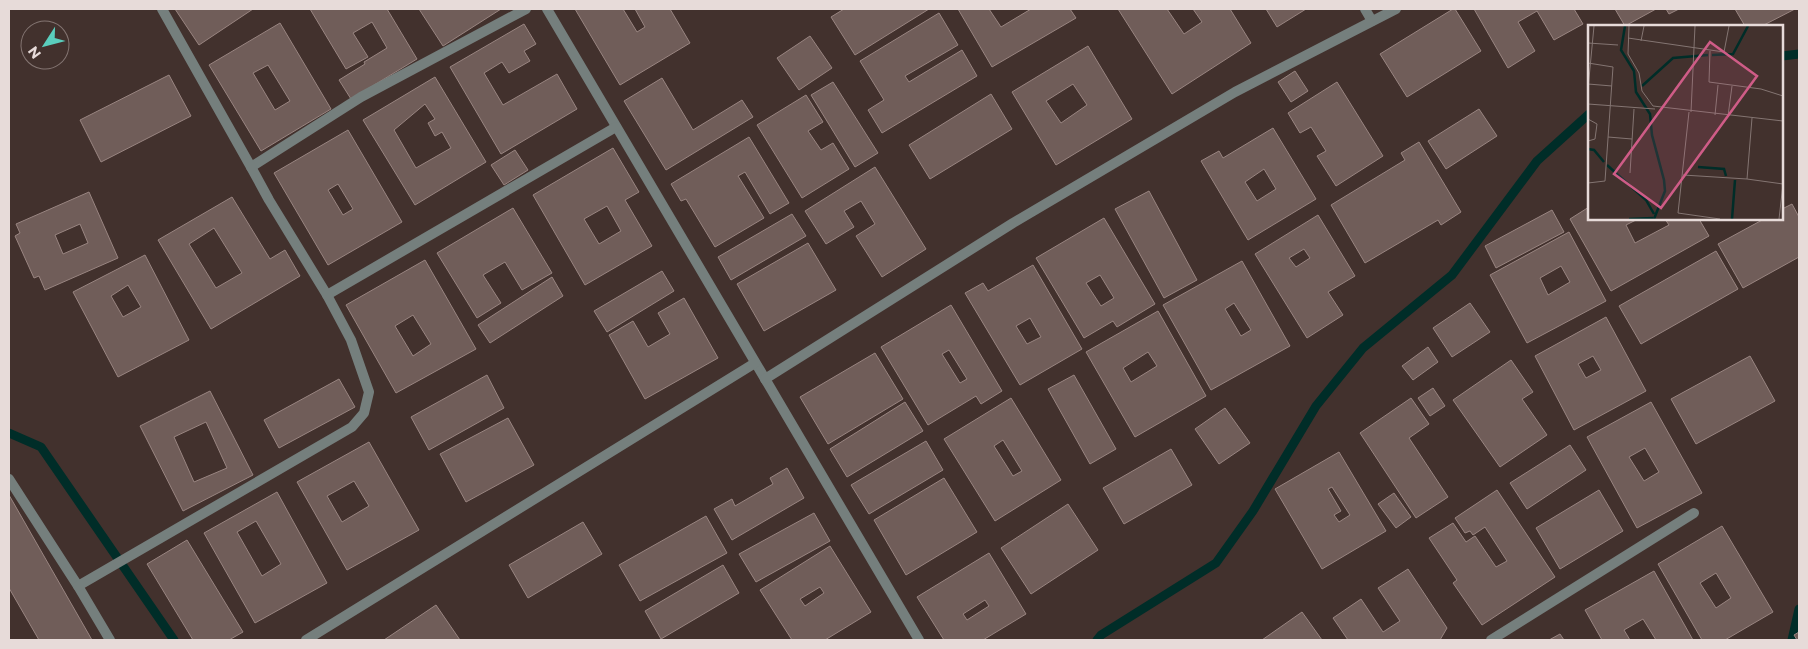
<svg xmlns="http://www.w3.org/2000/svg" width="1808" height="649" font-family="Montserrat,sans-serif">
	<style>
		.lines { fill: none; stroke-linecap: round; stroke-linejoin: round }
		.stream { stroke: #002d28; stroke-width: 9 }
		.building { fill: #705d59; stroke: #998581; fill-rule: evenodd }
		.minor { stroke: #757f7d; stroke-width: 10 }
		.inset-river { fill: none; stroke: #002d28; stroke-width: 2.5 }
		.inset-road { fill: none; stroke: #847572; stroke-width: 1 }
		.view { fill: #cf5c87; fill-opacity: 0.15; stroke: #cf5c87; stroke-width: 2.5 }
		.inset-edge { fill: none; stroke: #e7dbd9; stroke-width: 2.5 }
	</style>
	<rect width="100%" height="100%" fill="#42312d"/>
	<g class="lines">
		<g class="stream">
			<path d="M1782,56l17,-2"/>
			<path d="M9,433l32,14 133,193"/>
			<path d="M1097,640l4,-5 115,-72 37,-52 63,-105 47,-58 89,-73 85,-114 52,-47"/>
			<path d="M1792,640l7,-31"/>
		</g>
	</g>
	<g class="building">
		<path d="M175,9h78l-54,36z"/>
		<path d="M310,9h77l30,50 -66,40 -12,-19 26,-16 -1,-2 23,-14 -15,-26 -19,11 15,24 -22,12z"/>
		<path d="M419,9h82l-58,37z"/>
		<path d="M575,9h48l14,23 8,-5 -10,-18h35l20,34 -70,42z"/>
		<path d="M844,9h85l-74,46 -24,-38z"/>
		<path d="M958,9h31l12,18 30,-18h39l6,9 -84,49z"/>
		<path d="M1118,9h49l17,25 18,-12 -9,-13h37l21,34 -79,51z"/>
		<path d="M1266,9h40l-29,18z"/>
		<path d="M1453,9h2l26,42 -74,46 -27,-43z"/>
		<path d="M1474,9h100l9,15 -29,16 -17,-29 -19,11 17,29 -27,17z"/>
		<path d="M1615,9h41l-31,17z"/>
		<path d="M1666,9h13l-10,5z"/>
		<path d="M1735,9h60l-33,17h-17z"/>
		<path d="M939,13l19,32 -53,31 4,6 53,-32 15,26 -95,57 -14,-23 16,-10 -24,-39z"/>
		<path d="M280,23l51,86 -70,42 -52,-86zM268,65l22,36 -15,9 -22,-37z"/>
		<path d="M524,24l12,20 -12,7 6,10 -21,12 -7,-11 -18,11 19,32 54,-31 20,35 -76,45 -51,-87z"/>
		<path d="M810,36l22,32 -33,22 -22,-32z"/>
		<path d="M1088,46l44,73 -76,46 -44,-73zM1073,84l14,21 -26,18 -15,-22z"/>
		<path d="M1295,71l13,20 -17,11 -13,-20z"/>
		<path d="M169,75l22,41 -90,46 -21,-42z"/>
		<path d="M435,77l51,85 -71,43 -52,-85zM425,104l10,15 -7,4 7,13 7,-4 9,16 -35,20 -22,-38z"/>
		<path d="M662,78l31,52 49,-30 11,17 -87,53 -42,-69z"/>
		<path d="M833,82l45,71 -23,14 -44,-72z"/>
		<path d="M1337,82l46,74 -47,30 -19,-30 9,-5 -15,-24 -11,6 -12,-20z"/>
		<path d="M991,94l21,35 -82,50 -21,-34z"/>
		<path d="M806,95l17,27 -15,9 13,19 12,-7 16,26 -47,29 -45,-73z"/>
		<path d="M1479,109l18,27 -51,33 -18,-28z"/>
		<path d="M1273,128l43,71 -68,41 -47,-79 18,-10 4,7zM1264,169l12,20 -19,12 -12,-19z"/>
		<path d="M348,130l54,92 -74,43 -54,-92zM338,184l15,25 -10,6 -15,-25z"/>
		<path d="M749,137l40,66 -19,11 -25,-42 -7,4 26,42 -49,29 -29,-48 -5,2 -10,-17z"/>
		<path d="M1419,142l42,70 -20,13 -3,-5 -73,43 -34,-58 74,-45 -4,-7z"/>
		<path d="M613,148l26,44 -14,8 27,46 -67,39 -52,-90zM607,206l14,25 -22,13 -15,-25z"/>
		<path d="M515,150l13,20 -24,15 -13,-20z"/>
		<path d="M875,167l51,82 -44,28 -26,-41 19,-12 -14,-23 -17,10 10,16 -28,17 -21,-33z"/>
		<path d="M1149,191l48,89 -33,18 -49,-89z"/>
		<path d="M89,192l29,66 -73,32 -6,-14 -5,2 -19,-42 5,-3 -4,-9zM80,224l8,19 -25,11 -8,-19z"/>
		<path d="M232,197l38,62 15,-9 15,26 -89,53 -53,-89zM214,228l28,45 -26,15 -27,-44z"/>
		<path d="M1792,204l7,13v40l-56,31 -25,-44 46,-25h18v-10z"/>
		<path d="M1589,207v12h49l-12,6 9,18 34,-18 -4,-6h34l10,17 -98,55 -41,-72z"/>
		<path d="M513,208l39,65 -30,17 -17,-28 -22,13 18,28 -24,15 -40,-65z"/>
		<path d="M1552,210l12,22 -68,36 -11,-22z"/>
		<path d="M792,214l14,22 -75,44 -13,-23z"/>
		<path d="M1318,215l37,61 -27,16 15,23 -36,23 -52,-84zM1304,249l6,9 -14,9 -7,-9z"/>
		<path d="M1104,218l51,86 -38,23 -4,-6 -29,17 -48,-80zM1100,275l14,23 -13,8 -15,-23z"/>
		<path d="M1569,232l37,69 -79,42 -37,-68zM1561,266l9,16 -22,13 -8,-17z"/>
		<path d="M808,243l28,47 -72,41 -27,-47z"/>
		<path d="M1716,251l22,38 -97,55 -22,-38z"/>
		<path d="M145,255l44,85 -71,37 -45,-85zM128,285l13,22 -18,10 -12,-21z"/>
		<path d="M425,260l51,89 -80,44 -50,-88zM413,315l18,29 -18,12 -18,-30z"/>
		<path d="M1242,261l48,85 -79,44 -48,-85zM1234,303l17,27 -10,6 -16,-27z"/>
		<path d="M1033,265l49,84 -62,36 -55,-92 18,-10 5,8zM1030,318l11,19 -14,7 -11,-18z"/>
		<path d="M662,271l12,20 -67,41 -13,-21z"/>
		<path d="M552,277l11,19 -73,47 -12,-18z"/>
		<path d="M684,298l34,60 -73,41 -36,-64 24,-14 15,26 22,-13 -12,-21z"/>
		<path d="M1470,303l20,29 -38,25 -19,-29z"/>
		<path d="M951,305l51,86 -21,13 -5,-8 -48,29 -47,-78zM949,350l18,29 -7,4 -18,-29z"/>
		<path d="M1158,311l48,85 -71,41 -49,-85zM1148,352l9,14 -26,16 -8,-14z"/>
		<path d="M1606,317l40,74 -72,39 -39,-74zM1593,356l8,14 -15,8 -8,-14z"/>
		<path d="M1428,347l10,15 -25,18 -11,-14z"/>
		<path d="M875,353l28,46 -75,45 -28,-47z"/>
		<path d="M1750,356l25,45 -79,43 -25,-45z"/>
		<path d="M1511,360l22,32 -11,7 25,36 -47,32 -47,-67z"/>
		<path d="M487,375l17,33 -75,42 -18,-33z"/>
		<path d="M1074,375l42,74 -26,15 -42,-75z"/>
		<path d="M339,379l16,28 -76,41 -15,-28z"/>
		<path d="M1433,388l12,18 -15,10 -12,-18z"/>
		<path d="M210,391l43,84 -70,36 -43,-85zM206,422l21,46 -33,14 -20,-45z"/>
		<path d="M1011,398l50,82 -66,41 -51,-82zM1003,440l19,31 -9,5 -19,-30z"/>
		<path d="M1411,398l18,26 -20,14 39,59 -32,21 -56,-85z"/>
		<path d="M905,402l18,29 -76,46 -17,-28z"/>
		<path d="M1651,402l51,91 -65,35 -50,-91zM1645,448l14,24 -15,9 -15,-24z"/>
		<path d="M1225,408l25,35 -31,21 -24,-35z"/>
		<path d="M508,418l26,47 -68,37 -26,-48z"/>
		<path d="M926,441l17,29 -74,44 -18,-29z"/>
		<path d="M369,442l50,88 -72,40 -50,-88zM354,481l15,25 -27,16 -15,-26z"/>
		<path d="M1570,445l16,25 -59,39 -17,-26z"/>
		<path d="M1171,449l21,36 -68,39 -21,-36z"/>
		<path d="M1339,452l47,79 -64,38 -47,-80zM1332,487l18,28 -11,7 -5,-7 7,-4 -13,-22z"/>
		<path d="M787,468l17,30 -72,42 -18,-31 18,-10 3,7 38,-22 -3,-6z"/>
		<path d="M944,478l33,54 -71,43 -32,-55z"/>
		<path d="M1497,490l58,87 -73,48 -29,-42 4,-3 -28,-42 24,-15 13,19 9,-6 21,31 11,-6 -22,-34 -12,8 -3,-4 -5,2 -10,-15z"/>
		<path d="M1599,490l24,41 -63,38 -24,-41z"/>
		<path d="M277,492l50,91 -72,40 -51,-90zM256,521l25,43 -19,12 -25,-44z"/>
		<path d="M1394,493l17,24 -15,11 -18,-24z"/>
		<path d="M9,495l83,145h-53l-30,-52z"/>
		<path d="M1068,504l30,46 -67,44 -30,-46z"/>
		<path d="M814,513l16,28 -74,41 -17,-28z"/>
		<path d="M706,516l21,37 -87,48 -21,-36z"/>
		<path d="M583,522l19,32 -74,44 -19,-33z"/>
		<path d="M1722,526l51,86 -48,28h-23l-44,-76zM1716,573l15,25 -15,10 -16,-25z"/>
		<path d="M187,540l56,92 -14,8h-36l-46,-76z"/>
		<path d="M830,546l41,66 -46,28h-33l-32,-50zM820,587l4,6 -19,13 -5,-7z"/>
		<path d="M989,553l37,61 -43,26h-39l-27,-43zM985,600l4,6 -22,14 -4,-6z"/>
		<path d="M723,565l16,28 -78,46 -16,-28z"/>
		<path d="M1408,569l39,59 -7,12h-92l-15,-22 28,-19 22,33 17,-11 -22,-33z"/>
		<path d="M1654,571l39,69h-37l-13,-21 -19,11 6,10h-28l-17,-30z"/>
		<path d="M436,605l24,35h-76z"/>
		<path d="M1302,612l20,28h-60z"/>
		<path d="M1799,632v8h-2l-3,-5z"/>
		<path d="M1560,634l4,6h-15z"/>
	</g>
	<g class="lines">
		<g class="minor">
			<path d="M547,9l372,631"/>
			<path d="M1365,9l7,12"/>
			<path d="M251,167l110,-70 165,-88"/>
			<path d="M327,295l289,-168"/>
			<path d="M765,379l248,-156 222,-131 161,-83"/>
			<path d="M9,479l69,107 32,54"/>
			<path d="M78,586l274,-159 12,-14 5,-21 -18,-52 -24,-45 -58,-95 -18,-33 -89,-158"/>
			<path d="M306,640l449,-277"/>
			<path d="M1491,640l203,-127"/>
		</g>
	</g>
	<g transform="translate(1588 25)">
		<rect width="195" height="195" fill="#42312d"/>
		<path class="inset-river" d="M37,1l-4,24 13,21 2,21 14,22 2,21 12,45 1,11 -11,28M124,30l21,-1 15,-28M54,61l31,-28 35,-3M0,124l6,1 10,12M19,140l39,35 8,14M110,142l26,2 2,7M41,194l24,-1M144,194l3,-39"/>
		<path class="inset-road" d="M41,1l-1,28 11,19 3,18 11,15 130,15M40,13l96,14 5,-26M53,16l3,-15M0,18l30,2M122,26l-1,31 52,7 22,7M0,38l25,4 -8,114 -17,2M0,59l24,2M0,64l6,-63M0,79l67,5M101,87l-11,101 42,6M103,87l4,-86M127,90l3,-30M140,91l4,-30M164,93l-5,61 36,5M0,94l9,5 -2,15 -7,2M20,112l24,2M42,148l4,-64M95,150l64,4M191,194l4,-35"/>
		<path class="view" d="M122,17l47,34 -96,132 -47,-34z"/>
		<rect width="195" height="195" class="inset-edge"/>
	</g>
	<rect width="1808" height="649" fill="none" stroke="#e7dbd9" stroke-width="20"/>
	<g transform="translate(45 45) rotate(234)"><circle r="24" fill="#42312d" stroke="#847572"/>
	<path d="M0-4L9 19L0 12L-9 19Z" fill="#5acebd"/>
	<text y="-8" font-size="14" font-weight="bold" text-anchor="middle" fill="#e7dbd9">N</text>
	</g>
</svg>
